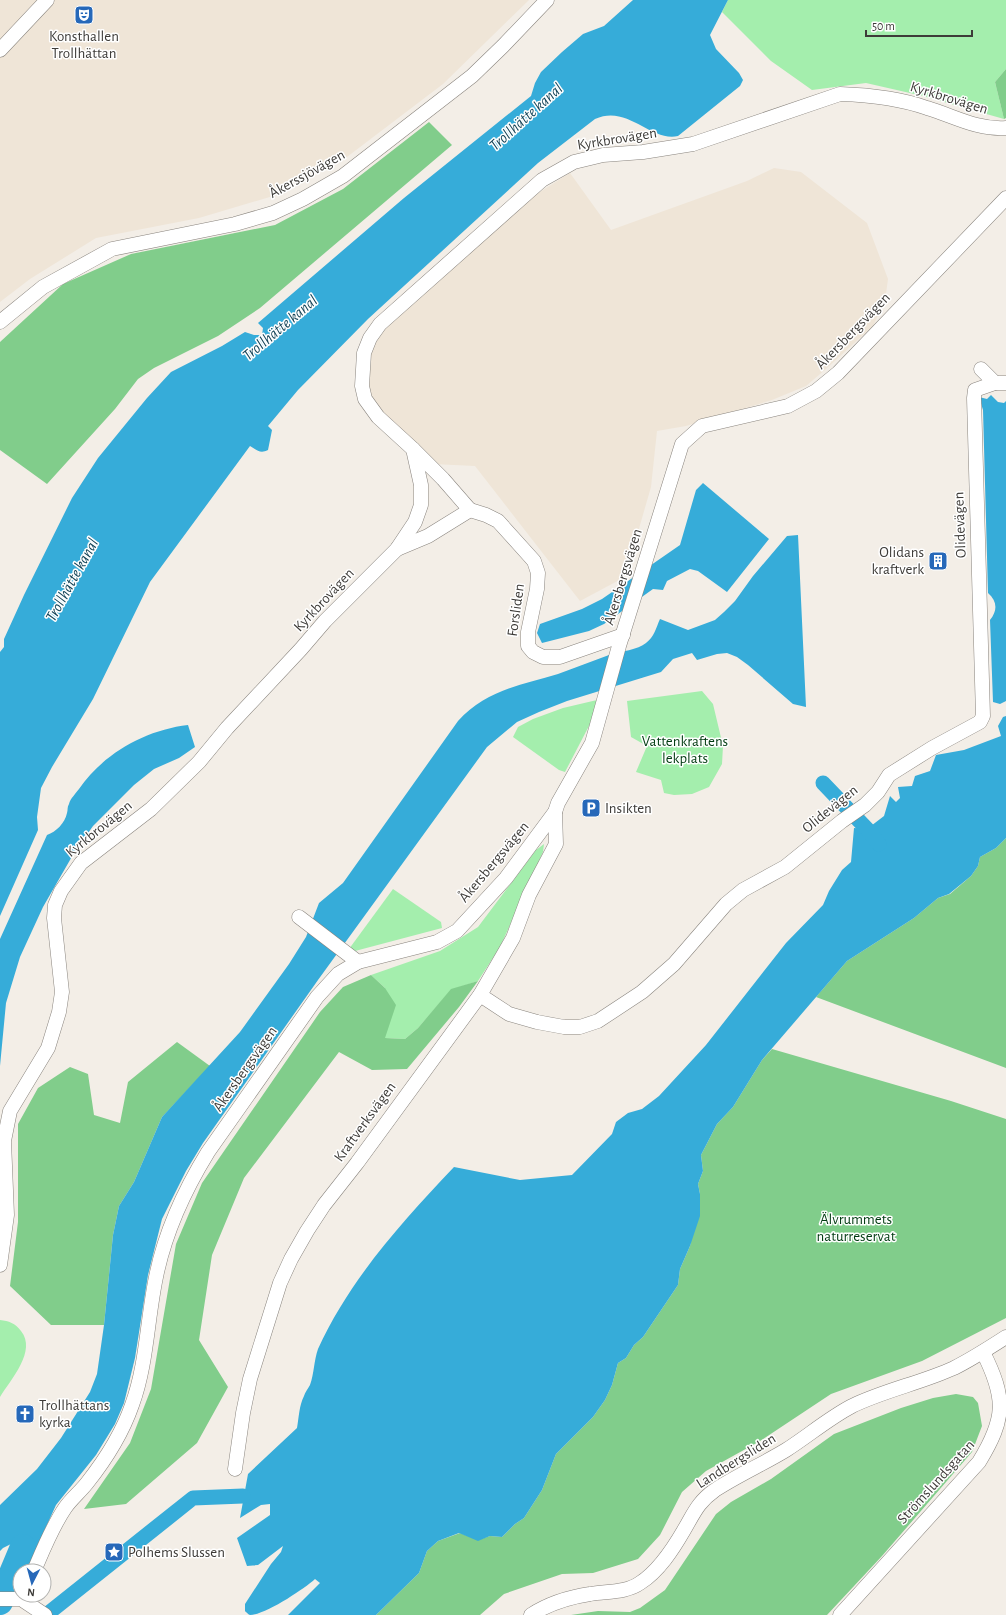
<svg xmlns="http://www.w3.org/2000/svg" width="1006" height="1615" font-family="'Alegreya Sans',sans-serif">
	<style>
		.built { fill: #efe5d7 }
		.green { fill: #a4eead }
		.forest { fill: #81cd8b }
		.water { fill: #36acd9 }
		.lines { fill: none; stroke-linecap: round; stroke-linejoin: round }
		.canal { stroke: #36acd9; stroke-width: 15 }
		.river { stroke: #36acd9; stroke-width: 26 }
		.minor-casing { stroke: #89847e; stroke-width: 15 }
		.minor { stroke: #fff; stroke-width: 14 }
		.labels { text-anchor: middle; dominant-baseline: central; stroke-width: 3; stroke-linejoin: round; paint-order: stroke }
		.poi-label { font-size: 15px; fill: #3d3b38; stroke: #fff; text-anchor: start }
		.street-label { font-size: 15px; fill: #3d3b38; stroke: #fff }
		.park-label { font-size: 15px; fill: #003b11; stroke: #fff }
		.water-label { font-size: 16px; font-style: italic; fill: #154559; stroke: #fff }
	</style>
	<rect width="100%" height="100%" fill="#f3eee7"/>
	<g class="built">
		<path d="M0,0h529l-86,84 -100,76 -70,36 -74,22 -103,20 -66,41 -30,23z"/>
		<path d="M774,168l27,4 66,51 21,56 -3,22 -12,25 -47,43 -20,17 -34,14 -86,26 -29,5 -6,56 -26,90 -45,24 -105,-135 -42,-2 -56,-56 -8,-17 -1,-24 6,-26 11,-15 150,-131 35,-22 41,57 136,-49z"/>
	</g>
	<g class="green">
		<path d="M728,0h278v69l-11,13 9,37 -81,-23 -57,-13 -54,7 -41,-29 -49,-49z"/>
		<path d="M702,691l11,13 10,42 -1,18 -13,23 -17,7 -18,1 -10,-2 -3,-13 -25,-8 11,-26 -16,-9 -4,-36z"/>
		<path d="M597,700l-7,24 -25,48 -6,-2 -46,-33 5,-10 15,-8 30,-11z"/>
		<path d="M544,844l-1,8 -43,95 -22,34 -27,9 -33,38 -13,11 -20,-1v-50l-14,-13 69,-24 38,-24 58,-77z"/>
		<path d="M393,889l48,33 1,6 -87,23 -6,-2z"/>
		<path d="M0,1320c9,1 15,3 21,11 16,20 -10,48 -21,66z"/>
	</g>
	<g class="forest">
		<path d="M1006,69v49l-2,1 -9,-37z"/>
		<path d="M429,122l23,23 -192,163 -42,28 -64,32 -16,11 -23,30 -68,75 -47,-34v-108l63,-58 68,-30 144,-29 68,-36z"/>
		<path d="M1006,838v230l-190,-71 31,-36 67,-43 24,-20 12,-4 21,-18 7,-10 2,-9 16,-9z"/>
		<path d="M371,975l14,13 11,17 -11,33 20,1 13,-11 33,-39 27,-8 -19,26 -52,62 -35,1 -33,-18 -95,126 -32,77 -13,85 29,47 -31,56 -71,61 -42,5 46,-66 21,-54 25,-145 26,-61 118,-171 23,-25z"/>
		<path d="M177,1042l33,24 -48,51 -28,65 -15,24 -6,29 -9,90h-53l-41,-39 8,-64v-98l20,-36 32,-21 18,7 6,41 26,8 8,-41z"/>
		<path d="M772,1049l179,52 55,18v199l-84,43 -91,33 -71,47 -54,30 -24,21 -22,43 -22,24 -45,14 -31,1 -58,20 -24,21h-104l43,-42 8,-22 11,-10 22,-8 18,7 12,-4 12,1 13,-13 9,-6 18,-28 14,-36 37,-37 12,-17 7,-15 6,-22 8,-5 8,-13 9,-8 35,-52 2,-16 10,-23 10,-52 -2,-10 5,-13 -2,-16 16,-31 16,-17 29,-47z"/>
		<path d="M956,1394l17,3 5,6 4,23 -10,26 -90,104 -55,59h-256l27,-4 32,1 10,-4 25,-18 51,-76 15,-12 40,-23 63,-45 67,-26 32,-10z"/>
	</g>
	<g class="water">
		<path d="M633,0h95l-18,35 6,14 23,24 4,7 -3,6 -62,50c-28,6 -50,-32 -83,-17l-57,44 -170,156 -70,71 -30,36 4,4 -4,20c-8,4 -11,0 -18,-4l-100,136 -57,117 -41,68 -11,21 -4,29 1,13 -38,86v-264l4,-5v-8l20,-44 48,-97 26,-40 49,-60 24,-26 51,-26 23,-14 9,3h8l1,-7 -5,-5 146,-125 127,-102 4,-13 6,-11 21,-20 21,-18 21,-8z"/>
		<path d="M991,395l7,7 6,1 2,-2v300l-6,3 -7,-2 -3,-82c8,-10 7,-19 -2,-27l-5,-183 -4,-13 8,2z"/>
		<path d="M703,483l66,56 -42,53 -29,-21 -8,-2 -23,12 -4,9 -10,-1 -49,35 -15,7 -47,12 -5,-10 3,-9 42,-15 20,-10 78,-54 16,-55z"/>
		<path d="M798,535l8,172 -13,-3 -45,-39 -11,-8 -10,-4 -10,1 -20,6 -5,-7 -19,6 -12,13 -94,29 -28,11 -22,10 -30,25 -169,233 -115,163 -17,28 -24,48 -14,56 -13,83 -11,45 -9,21 -19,31 -40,50 -30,66h-6v6c-7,4 -13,4 -20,0v-3l14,-27 -3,-3 -8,4 -3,3v-46l37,-36 24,-31 29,-46 7,-18 7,-49 9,-90 6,-29 15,-24 28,-65 78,-85 49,-68 17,-27 13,-34 24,-20 115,-162c27,-30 62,-36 100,-47 17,-6 34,-13 51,-19 12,-4 29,-5 37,-12 8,-6 10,-15 14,-24l28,11 27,-10 9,-8 11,-11 18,-25 34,-40z"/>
		<path d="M1006,716v122l-10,10 -16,9 -2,9 -7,10 -22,18 -11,4 -24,20 -67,43 -85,99 -29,47 -16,17 -16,31 2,16 -5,13 2,10v22l-10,30 -10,23 -2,16 -35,52 -9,8 -8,13 -8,5 -6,22 -7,15 -12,17 -37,37 -14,36 -18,28 -9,6 -13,13 -12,-1 -12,5 -19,-8 -21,8 -11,10 -8,22 -43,42h-88l32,-32 -5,-4c-11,10 -50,36 -65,36 -1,0 -5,-4 -5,-4v-7l26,-40 10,-12 2,-6 -25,19 -11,1 -10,-28 33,-23v-11l-9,1 -21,13 8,-44 49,-46c2,-11 2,-22 7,-32 1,-4 4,-7 6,-11 4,-11 4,-25 8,-36 32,-70 84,-127 136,-182l66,13 52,-5 40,-41 4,-12 12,-9 14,-4 17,-13 47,-51 80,-102 37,-38 6,-14 13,-21 9,-8 3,-34 13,1 17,-13 6,-20 6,6 4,-4 -2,-11 14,-1 3,-10 15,-5 6,-16 28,-5 37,-14 -3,-10 5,-9z"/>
		<path d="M188,725l7,22 -16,11 -25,11 -20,16 -41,41 -19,27 -31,54 -23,50 -14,46 -6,63v-127l47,-104c9,-3 18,-12 20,-22 1,-3 0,-6 2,-9 1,-5 7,-11 10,-15 24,-35 66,-59 109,-64z"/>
	</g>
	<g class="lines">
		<g class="canal">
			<path d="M823,783l44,46 12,15"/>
			<path d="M46,1615l147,-117 50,-2"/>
		</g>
		<path class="river" d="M0,1602l23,-55"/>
		<g class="minor-casing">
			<g id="minor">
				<path d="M0,50l47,-50"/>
				<path d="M0,322l43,-35 69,-38 123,-25 38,-11 30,-14 40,-23 129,-100 31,-30 44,-46"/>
				<path d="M981,369l14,14"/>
				<path d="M470,510l16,5 12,6 36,40 4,12 -1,16 -9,43v14l5,6 10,5h17l63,-22"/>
				<path d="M397,549l31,-13 42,-26 -27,-31 -30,-30"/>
				<path d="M299,917l59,45"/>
				<path d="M480,995l29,19 28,8 27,5h16l18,-6 44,-29 32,-28 52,-60 17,-14 42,-23 57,-46 23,-16 13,-13 11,-17 43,-27 48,-26 3,-6 -9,-318 1,-8 20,-7h11"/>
				<path d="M0,1265l7,-50 -3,-74 6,-30 38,-63 11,-36 3,-20 -8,-74 1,-13 6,-14 20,-28 70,-54 48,-47 28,-34 74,-79 24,-28 72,-72 18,-27 6,-17v-20l-8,-36 -35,-32 -13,-18 -3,-13 2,-33 6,-15 10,-14 162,-144 32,-18 29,-7 40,-3 50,-8 147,-50c29,1 59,4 87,14 27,8 50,22 79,20"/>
				<path d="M235,1469l8,-56 7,-34 30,-96 11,-24 16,-28 17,-26 33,-42 123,-168 33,-57 16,-43 27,-51 -1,-32"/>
				<path d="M34,1571c9,-21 18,-44 31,-63 6,-9 15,-16 22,-25 19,-24 35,-49 45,-78 15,-41 15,-85 24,-128 9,-45 28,-86 52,-125l109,-155 21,-23 20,-12 79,-20 20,-11 49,-53 49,-66 3,-9 34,-60 27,-97 63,-202 20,-18 86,-20 28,-15 22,-18 168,-175"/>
				<path d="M0,1599h21l24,16"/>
				<path d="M531,1615c17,-11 39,-18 59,-21 16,-3 36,-1 50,-11 19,-12 33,-34 44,-53 10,-17 14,-28 31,-40 23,-15 48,-26 71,-40 22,-14 43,-32 66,-44 33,-16 69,-23 102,-38 18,-9 35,-20 52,-31"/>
				<path d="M840,1615l139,-153c27,-44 27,-64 4,-110"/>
			</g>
		</g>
		<use href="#minor" class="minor"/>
	</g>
	<defs>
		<g id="theatre-square" transform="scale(1)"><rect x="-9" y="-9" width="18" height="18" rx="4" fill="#2668b9" stroke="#fff"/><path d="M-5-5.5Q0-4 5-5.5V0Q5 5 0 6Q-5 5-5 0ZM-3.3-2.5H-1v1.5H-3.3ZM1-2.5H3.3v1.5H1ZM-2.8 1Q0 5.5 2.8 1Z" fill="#fff"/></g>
		<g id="building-square" transform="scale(1)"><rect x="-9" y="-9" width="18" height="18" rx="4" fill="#2668b9" stroke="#fff"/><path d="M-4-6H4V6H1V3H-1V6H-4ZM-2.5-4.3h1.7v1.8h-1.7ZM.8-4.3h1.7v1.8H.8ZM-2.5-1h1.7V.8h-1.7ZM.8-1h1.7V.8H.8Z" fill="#fff"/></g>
		<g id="parking-square" transform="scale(1)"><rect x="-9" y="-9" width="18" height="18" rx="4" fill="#2668b9" stroke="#fff"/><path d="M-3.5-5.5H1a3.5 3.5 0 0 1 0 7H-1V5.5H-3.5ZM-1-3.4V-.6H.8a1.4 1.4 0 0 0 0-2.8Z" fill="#fff"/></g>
		<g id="church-square" transform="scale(1)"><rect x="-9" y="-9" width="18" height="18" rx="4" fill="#2668b9" stroke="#fff"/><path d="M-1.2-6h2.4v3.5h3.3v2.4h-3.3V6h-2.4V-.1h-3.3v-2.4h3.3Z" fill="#fff"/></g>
		<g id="sight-square" transform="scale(1)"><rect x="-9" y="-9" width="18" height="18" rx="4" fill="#2668b9" stroke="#fff"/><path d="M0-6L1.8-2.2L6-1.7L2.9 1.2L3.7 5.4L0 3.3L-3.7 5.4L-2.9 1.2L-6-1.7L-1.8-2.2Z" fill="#fff"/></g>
	</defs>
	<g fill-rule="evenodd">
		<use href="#theatre-square" x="84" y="15"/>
		<use href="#building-square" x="938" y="561"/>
		<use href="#parking-square" x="591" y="808"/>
		<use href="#church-square" x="25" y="1414"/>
		<use href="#sight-square" x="114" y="1552"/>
	</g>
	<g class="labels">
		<g class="poi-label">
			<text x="84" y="36" text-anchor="middle">Konsthallen<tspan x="84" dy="17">Trollhättan</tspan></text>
			<text x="924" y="552" text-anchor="end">Olidans<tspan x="924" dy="17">kraftverk</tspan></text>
			<text x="605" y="808">Insikten</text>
			<text x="39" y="1405">Trollhättans<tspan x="39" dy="17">kyrka</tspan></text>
			<text x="128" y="1552">Polhems Slussen</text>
		</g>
		<g class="street-label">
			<text transform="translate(949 98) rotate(17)">Kyrkbrovägen</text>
			<text transform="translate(617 139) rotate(-9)">Kyrkbrovägen</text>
			<text transform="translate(307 174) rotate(-29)">Åkerssjövägen</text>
			<text transform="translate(853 331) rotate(-46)">Åkersbergsvägen</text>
			<text transform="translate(960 525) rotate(-92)">Olidevägen</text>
			<text transform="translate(623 577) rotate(-73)">Åkersbergsvägen</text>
			<text transform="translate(324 600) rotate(-47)">Kyrkbrovägen</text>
			<text transform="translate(516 610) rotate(-82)">Forsliden</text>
			<text transform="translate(830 809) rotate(-39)">Olidevägen</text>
			<text transform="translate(99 829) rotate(-39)">Kyrkbrovägen</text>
			<text transform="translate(494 862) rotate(-50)">Åkersbergsvägen</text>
			<text transform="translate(245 1069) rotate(-55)">Åkersbergsvägen</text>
			<text transform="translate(365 1122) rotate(-54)">Kraftverksvägen</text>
			<text transform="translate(736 1461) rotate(-32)">Landbergsliden</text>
			<text transform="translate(936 1482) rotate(-48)">Strömslundsgatan</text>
		</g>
		<g class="park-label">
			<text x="685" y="741">Vattenkraftens<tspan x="685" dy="17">lekplats</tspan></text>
			<text x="856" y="1219">Älvrummets<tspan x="856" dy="17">naturreservat</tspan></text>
		</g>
		<g class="water-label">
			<text transform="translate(526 117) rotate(-42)">Trollhätte kanal</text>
			<text transform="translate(280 328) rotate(-40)">Trollhätte kanal</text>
			<text transform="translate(72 580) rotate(-61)">Trollhätte kanal</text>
		</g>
	</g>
	<g transform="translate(32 1583) rotate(186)"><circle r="19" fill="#ffffff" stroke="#b1b1af"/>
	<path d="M0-3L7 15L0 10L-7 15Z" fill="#2668b9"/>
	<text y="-6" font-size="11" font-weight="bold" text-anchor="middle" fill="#3d3b38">N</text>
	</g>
	<path d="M866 30v6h106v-6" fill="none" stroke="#3d3b38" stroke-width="2"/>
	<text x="872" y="30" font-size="12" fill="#3d3b38" stroke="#ffffff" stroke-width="3" paint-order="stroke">50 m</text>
</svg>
